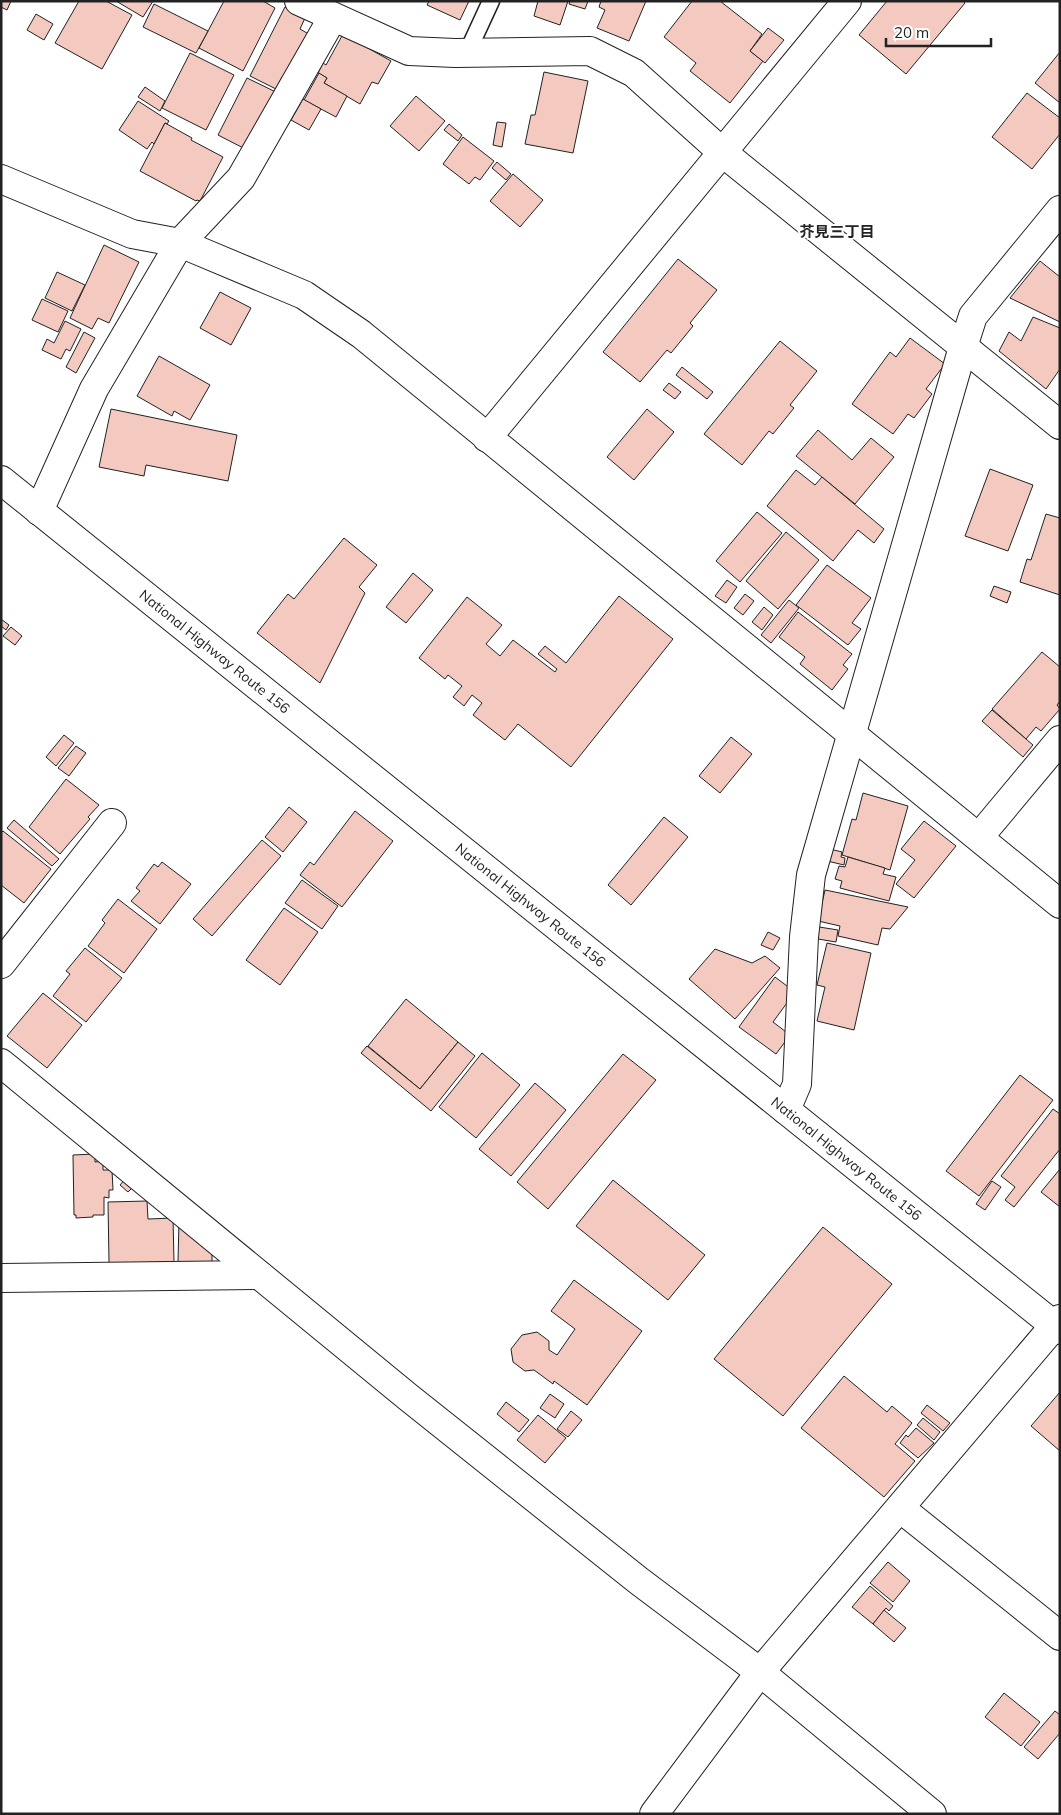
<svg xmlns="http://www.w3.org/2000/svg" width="1061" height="1815" font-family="Mulish,'Noto Sans JP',sans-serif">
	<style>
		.building { fill: #f3c9c0; stroke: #222 }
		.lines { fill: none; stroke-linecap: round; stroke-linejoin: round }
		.service-casing { stroke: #222; stroke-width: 19 }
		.minor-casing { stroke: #222; stroke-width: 30 }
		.trunk-casing { stroke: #222; stroke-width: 30 }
		.service { stroke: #fff; stroke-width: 16 }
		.minor { stroke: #fff; stroke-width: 28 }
		.trunk { stroke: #fff; stroke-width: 28 }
		.labels { text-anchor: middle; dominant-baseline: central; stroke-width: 4; stroke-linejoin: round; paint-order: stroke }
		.street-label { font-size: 14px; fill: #222; stroke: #fff }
		.neighbourhood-label { font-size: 15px; font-weight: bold; fill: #222; stroke: #fff }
	</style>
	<rect width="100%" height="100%" fill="#fff"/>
	<g class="building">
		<path d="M1,1h10l-4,9 -6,-3z"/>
		<path d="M79,1h27l26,14 -30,54 -47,-26z"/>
		<path d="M116,1h37l-10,16z"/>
		<path d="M224,1h39l12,7 -32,63 -44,-23z"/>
		<path d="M429,1h40l-9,19 -33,-15z"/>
		<path d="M538,1h30l-8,24 -26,-9z"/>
		<path d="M570,1h18l-3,8 -16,-5z"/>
		<path d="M601,1h45l-17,40 -32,-13 8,-18 -6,-3z"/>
		<path d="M692,1h28l42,33 -12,17 13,10 -33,42 -40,-32 6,-8 -32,-26z"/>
		<path d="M887,1h76l2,2 -59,71 -47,-39z"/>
		<path d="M154,4l54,27 -12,22 -53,-26z"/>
		<path d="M285,7l20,11 -5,11 12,7 -23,45 -7,-4 -6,12 -26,-13z"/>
		<path d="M36,14l17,10 -9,16 -17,-10z"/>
		<path d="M768,28l16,12 -19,23 -15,-12z"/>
		<path d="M343,34l48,27 -13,23 -6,-2 -12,22 -36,-21 3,-5 -9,-5 5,-10 3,2z"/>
		<path d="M1060,52v51l-25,-20z"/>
		<path d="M190,53l44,22 -28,55 -44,-22z"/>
		<path d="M544,72l44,9 -15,72 -48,-9 6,-29h4z"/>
		<path d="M319,73l8,5 -3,5 23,13 -11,21 -32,-17z"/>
		<path d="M247,78l35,17 -29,58 -35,-18z"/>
		<path d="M145,87l20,14 -5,10 -22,-14z"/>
		<path d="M1027,93l33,25v16l-28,35 -40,-32z"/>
		<path d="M416,96l29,25 -26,30 -29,-25z"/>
		<path d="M303,99l18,10 -12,21 -18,-10z"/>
		<path d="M138,101l31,20 -2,3 -2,-1 -11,21 -2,-2 -5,7 -28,-19z"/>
		<path d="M497,122l9,1 -4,24 -9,-2z"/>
		<path d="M165,123l27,15 -1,2 32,17 -23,44 -3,-1 -1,1 -56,-30z"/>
		<path d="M449,124l13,11 -4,6 -14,-11z"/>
		<path d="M463,137l31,24 -14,19 -5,-3 -6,7 -26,-20z"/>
		<path d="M497,162l14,12 -5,6 -14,-12z"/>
		<path d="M513,174l30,26 -23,27 -30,-26z"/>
		<path d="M104,245l35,17 -30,61 -11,-5 -6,11 -22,-11z"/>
		<path d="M678,259l39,31 -27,33 3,3 -22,27 -4,-3 -27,32 -37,-30z"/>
		<path d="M1040,261l20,16v45l-50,-24z"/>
		<path d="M57,272l28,13 -13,26 -27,-13z"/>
		<path d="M220,292l31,16 -20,37 -31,-17z"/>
		<path d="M42,299l26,12 -10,21 -26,-12z"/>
		<path d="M1033,317l27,11v41l-14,20 -47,-38 10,-19 12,9z"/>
		<path d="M65,321l16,8 -11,22 -4,-2 -5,10 -19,-9 5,-11 7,4z"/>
		<path d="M84,332l11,6 -19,35 -10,-6z"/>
		<path d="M910,338l35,26 -19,25 6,5 -18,24 -6,-4 -15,20 -41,-30 38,-52 6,5z"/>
		<path d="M780,341l37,30 -27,34 4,3 -21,26 -4,-3 -27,34 -38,-31z"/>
		<path d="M159,356l51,29 -20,35 -16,-9 -2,5 -35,-20z"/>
		<path d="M682,367l31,25 -6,7 -31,-24z"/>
		<path d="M669,383l12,9 -6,7 -12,-9z"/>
		<path d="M111,409l126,26 -9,46 -82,-16 -2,11 -45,-9z"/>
		<path d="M647,409l27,23 -40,48 -27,-23z"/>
		<path d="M818,430l34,30 19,-22 23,19 -39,47 -59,-48z"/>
		<path d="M990,469l43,16 -25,66 -43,-15z"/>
		<path d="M796,470l19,15 7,-8 62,52 -10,14 -16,-13 -25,31 -66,-55z"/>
		<path d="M757,512l25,21 -42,49 -24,-21z"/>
		<path d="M1046,514l14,4v77l-40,-13 7,-23 4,1z"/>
		<path d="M786,532l33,28 -41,49 -32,-28z"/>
		<path d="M344,538l33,27 -18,22 6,6 -45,90 -63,-50 31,-39 6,5z"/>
		<path d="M827,565l44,33 -19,25 9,6 -13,16 -52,-40z"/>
		<path d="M413,573l20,17 -27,33 -20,-16z"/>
		<path d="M727,580l10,7 -11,16 -11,-7z"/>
		<path d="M994,586l17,6 -4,11 -17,-7z"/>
		<path d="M745,594l9,7 -11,14 -9,-7z"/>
		<path d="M619,596l54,43 -102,128 -53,-43 -13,16 -32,-25 9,-12 -10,-8 -8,11 -11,-9 9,-11 -14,-11 -3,4 -26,-21 48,-61 35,28 -16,19 14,12 13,-16 42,32 2,-3 -19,-15 7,-8 21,17z"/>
		<path d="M789,600l10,8 -28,35 -10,-8z"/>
		<path d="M764,607l9,8 -11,15 -10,-8z"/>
		<path d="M798,612l54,42 -9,11 5,4 -16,21 -32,-26 5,-7 -26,-20z"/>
		<path d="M1,619l8,6 -3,5 -5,-4z"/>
		<path d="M11,627l11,9 -7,9 -12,-9z"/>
		<path d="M1042,652l18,15v34l-3,4 3,4 -19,22 -5,-4 -10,12 -34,-30z"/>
		<path d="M992,710l41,35 -10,12 -41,-36z"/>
		<path d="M64,735l10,8 -18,23 -10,-9z"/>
		<path d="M731,737l21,17 -32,39 -21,-17z"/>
		<path d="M76,746l10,7 -17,23 -11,-8z"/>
		<path d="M66,779l33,26 -11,12 2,2 -30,35 -31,-27z"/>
		<path d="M863,793l45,13 -18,64 -48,-15 10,-36 4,1z"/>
		<path d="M289,807l18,15 -24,30 -18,-15z"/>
		<path d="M355,811l38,30 -51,66 -42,-32 10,-13 4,3z"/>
		<path d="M664,817l24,20 -57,68 -23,-20z"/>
		<path d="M14,820l45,39 -7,7 -45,-38z"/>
		<path d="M924,821l32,25 -42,52 -18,-14 19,-24 -14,-11z"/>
		<path d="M3,831l48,38 -27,34 -23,-18v-52z"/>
		<path d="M262,840l19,16 -69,80 -19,-17z"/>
		<path d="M826,848l16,4 -1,5 4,1 -1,7 -21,-5z"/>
		<path d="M848,857l37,11 -2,6 13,3 -7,24 -49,-13 2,-7 -7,-2 4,-13 6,1z"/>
		<path d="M162,862l29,22 -31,40 -29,-23 9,-10 -4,-3 18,-24 4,3z"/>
		<path d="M302,880l36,26 -16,23 -37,-26z"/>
		<path d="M825,890l83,17 -18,22 -8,-1 -4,17 -40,-9 2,-10 -22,-5z"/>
		<path d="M118,899l39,30 -33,44 -36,-27 17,-23 -3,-3z"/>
		<path d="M284,908l34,24 -38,53 -34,-25z"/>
		<path d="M813,926l25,4 -2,12 -24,-4z"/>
		<path d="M768,932l12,6 -7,12 -12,-5z"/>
		<path d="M827,943l44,10 -17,77 -37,-9 8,-34 -8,-2z"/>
		<path d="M85,948l37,30 -36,44 -33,-26 17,-22 -4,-3z"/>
		<path d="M715,949l37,14 13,-7 15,12 -45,51 -46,-40z"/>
		<path d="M775,977l20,15 -22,30 17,13 -14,19 -37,-27z"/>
		<path d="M43,993l39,32 -35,43 -40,-32z"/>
		<path d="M406,999l52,43 -38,47 -52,-43z"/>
		<path d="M458,1042l17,14 -44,55 -70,-58 6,-7 53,43z"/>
		<path d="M482,1053l38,32 -44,53 -37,-31z"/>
		<path d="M623,1054l33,26 -108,129 -31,-27z"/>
		<path d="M1020,1075l33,25 -74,96 -33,-25z"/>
		<path d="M535,1083l31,27 -55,66 -32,-27z"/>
		<path d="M1053,1109l7,5v35l-46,58 -9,-7 10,-13 -14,-11z"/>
		<path d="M95,1154v8l8,-1v9h9l1,20h-4v8l-5,-1v18h-11v2l-17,1v-3h-2l-1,-60z"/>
		<path d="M1060,1169v38l-19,-15z"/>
		<path d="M126,1178l9,7 -7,7 -8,-7z"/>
		<path d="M613,1180l92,75 -37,45 -92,-74z"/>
		<path d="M992,1181l9,6 -16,23 -9,-6z"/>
		<path d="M147,1201l1,18 25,-1 1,44 -65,1 -1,-61z"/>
		<path d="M179,1221l33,27v14h-34z"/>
		<path d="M823,1227l69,57 -109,132 -69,-57z"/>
		<path d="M574,1280l68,51 -55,74 -33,-24 -1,3 -19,-14 -9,1 -12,-9 -2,-13 11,-14 15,-3 12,9v9l8,5 18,-26 -24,-18z"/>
		<path d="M844,1376l43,36 5,-6 20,17 -17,21 20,17 -31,36 -83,-69z"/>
		<path d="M1060,1392v59l-29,-25z"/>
		<path d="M550,1394l14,10 -9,14 -15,-10z"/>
		<path d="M506,1402l23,18 -10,12 -22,-18z"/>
		<path d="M927,1405l23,18 -7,8 -22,-18z"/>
		<path d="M571,1411l11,9 -14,17 -11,-8z"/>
		<path d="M538,1415l28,23 -21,25 -28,-23z"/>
		<path d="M923,1418l17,14 -6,8 -17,-15z"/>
		<path d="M916,1428l18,15 -16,15 -18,-15 6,-8 2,2z"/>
		<path d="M888,1562l22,19 -17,21 -23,-19z"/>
		<path d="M870,1586l23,20 -4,5 -3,-3 -13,16 -21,-17z"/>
		<path d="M884,1610l22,18 -12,14 -21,-18z"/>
		<path d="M1004,1693l36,29 -19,24 -36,-29z"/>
		<path d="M1055,1711l5,4v18l-22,26 -14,-12z"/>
	</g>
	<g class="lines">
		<g class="service-casing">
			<path id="service" d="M467,53l24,-52"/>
		</g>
		<g class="minor-casing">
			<g id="minor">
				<path d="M299,1l110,50 46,2 135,-2 44,22 88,79 338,273"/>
				<path d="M1,179l131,55 48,9 124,52 57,39 699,570"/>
				<path d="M487,438l360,-437"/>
				<path d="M39,511l55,-122 86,-146 61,-65 92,-161"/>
				<path d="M979,837l81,-97"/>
				<path d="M1,964l111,-141"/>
				<path d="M1,1063l407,334 231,184 121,91 172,142"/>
				<path d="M786,1110l11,-26 7,-147 7,-62 152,-528 10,-31 87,-106"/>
				<path d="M1,1278l258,-3"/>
				<path d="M900,1508l160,128"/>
				<path d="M654,1814l106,-142 300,-353"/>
			</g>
		</g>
		<g class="trunk-casing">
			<g id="trunk">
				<path id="s1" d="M1,480l1059,850"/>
			</g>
		</g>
		<use href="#service" class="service"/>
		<use href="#minor" class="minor"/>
		<use href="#trunk" class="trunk"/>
	</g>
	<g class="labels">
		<g class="street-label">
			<text stroke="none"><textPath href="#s1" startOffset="274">National Highway Route 156</textPath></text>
			<text stroke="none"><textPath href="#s1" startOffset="679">National Highway Route 156</textPath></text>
			<text stroke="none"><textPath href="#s1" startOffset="1084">National Highway Route 156</textPath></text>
		</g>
		<g class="neighbourhood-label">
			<text x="837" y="231">芥見三丁目</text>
		</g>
	</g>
	<rect width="1061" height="1815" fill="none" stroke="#222222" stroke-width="5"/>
	<path d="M886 38v8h105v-8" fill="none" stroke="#222222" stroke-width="2.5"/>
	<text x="894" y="38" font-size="15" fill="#222222" stroke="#ffffff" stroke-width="4" paint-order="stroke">20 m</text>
</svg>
